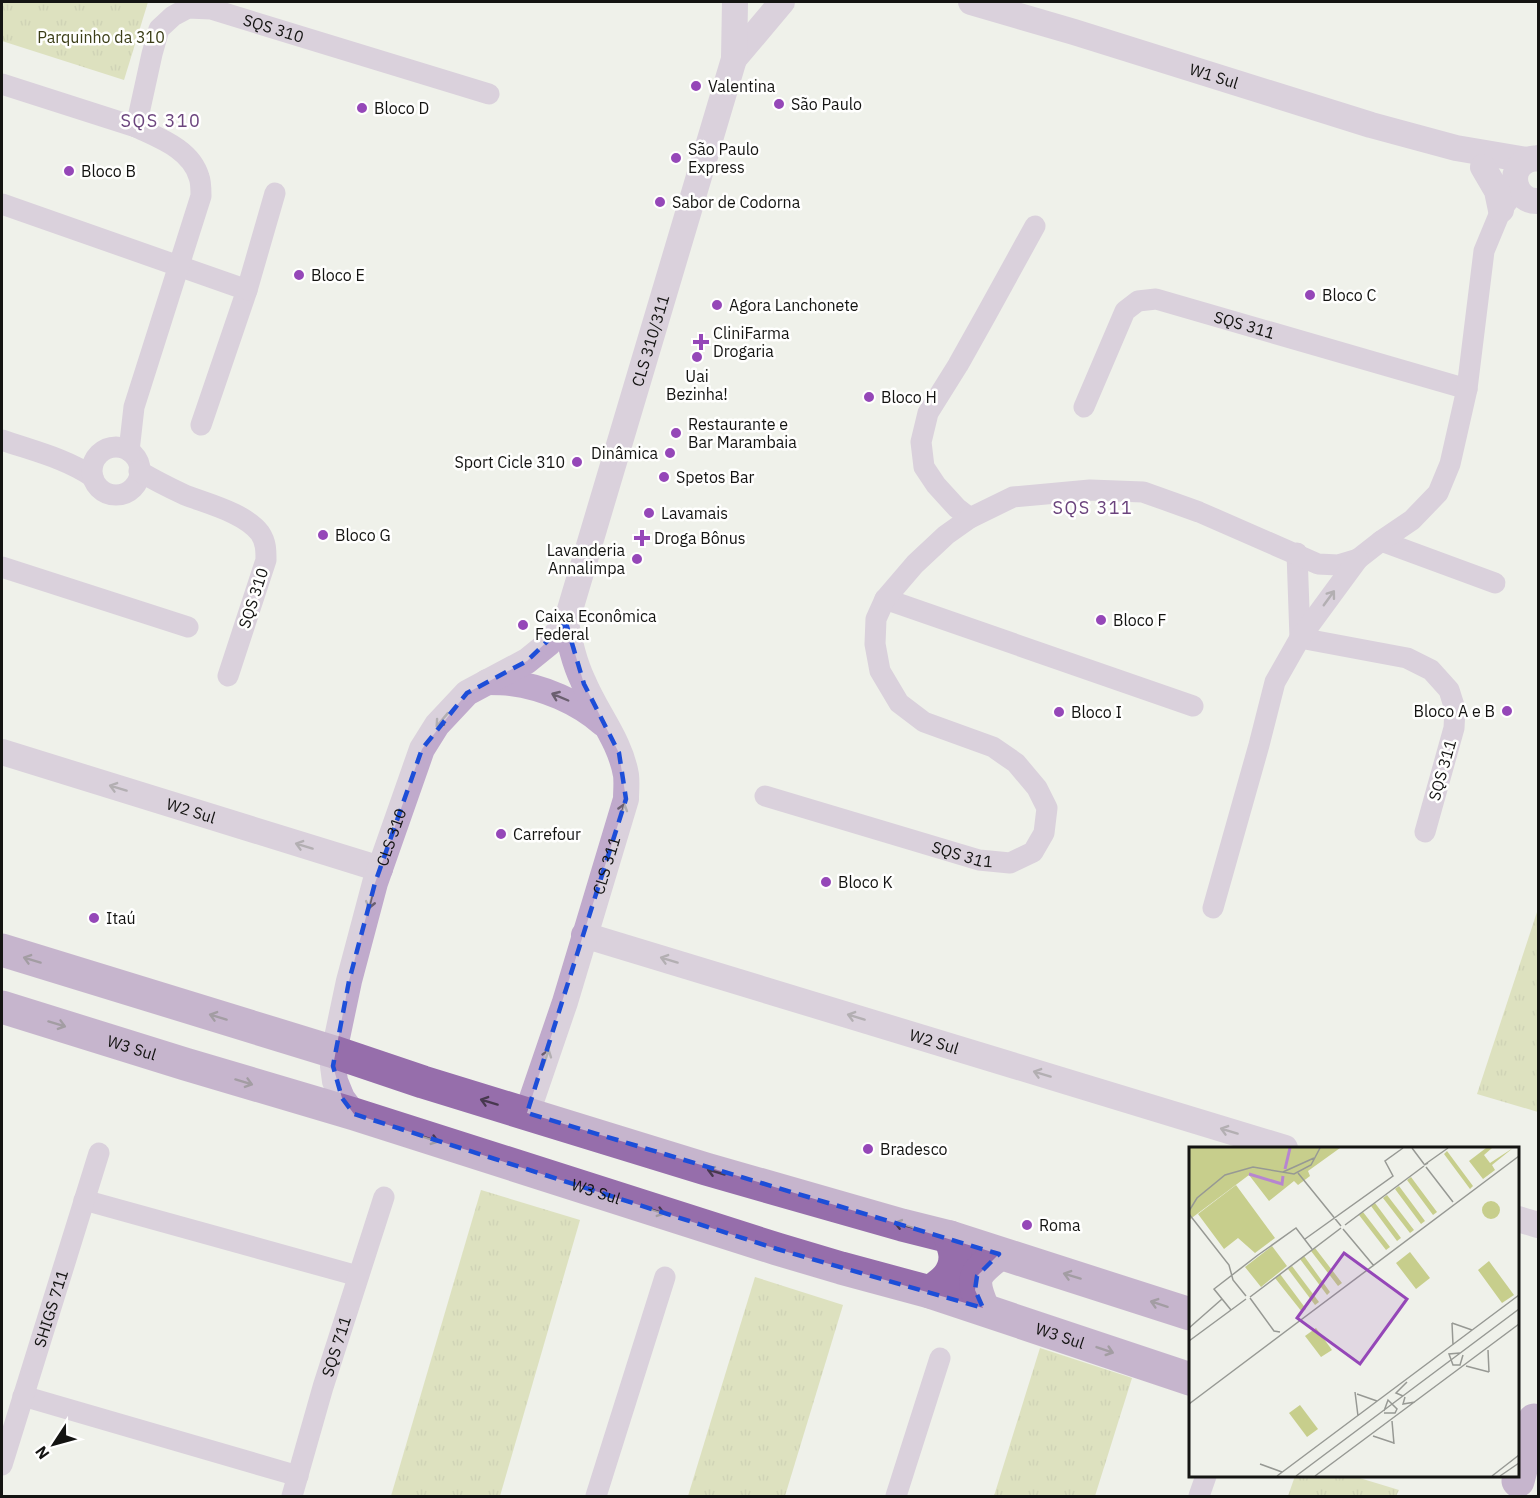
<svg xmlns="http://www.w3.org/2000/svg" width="1540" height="1498" font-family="'IBM Plex Sans',sans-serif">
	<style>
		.grass { fill: url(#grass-tufts) }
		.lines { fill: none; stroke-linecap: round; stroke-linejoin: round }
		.minor { stroke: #c0aacc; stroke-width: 21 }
		.tertiary { stroke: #c0aacc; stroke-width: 26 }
		.primary { stroke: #966eab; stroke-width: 33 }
		.oneway { stroke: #6a5f6f }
		.oneway2 { stroke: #48384f }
		.marked { fill: none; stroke: #1d4ed8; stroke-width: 4.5; stroke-dasharray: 12 8; stroke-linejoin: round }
		.poi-dot { fill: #9547b8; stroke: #fffffe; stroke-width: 2 }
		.labels { text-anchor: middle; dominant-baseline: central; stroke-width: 5; stroke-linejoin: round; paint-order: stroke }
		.street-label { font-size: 16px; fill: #141412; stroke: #fffffe }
		.park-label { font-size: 16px; fill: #3b3e17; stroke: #fffffe }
		.poi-label { font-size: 16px; fill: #141412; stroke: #fffffe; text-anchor: start }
		.neighbourhood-label { font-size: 18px; letter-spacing: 1.5px; fill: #6b447d; stroke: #fffffe }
		.inset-river { fill: none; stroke: #b785d0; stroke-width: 3 }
		.inset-road { fill: none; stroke: #979994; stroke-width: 1.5 }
		.view { fill: #9547b8; fill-opacity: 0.15; stroke: #9547b8; stroke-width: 3 }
		.inset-edge { fill: none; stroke: #141412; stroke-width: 3 }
	</style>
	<defs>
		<pattern id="grass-tufts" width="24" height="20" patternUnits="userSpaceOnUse" patternTransform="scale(1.5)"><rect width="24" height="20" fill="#c7ce8c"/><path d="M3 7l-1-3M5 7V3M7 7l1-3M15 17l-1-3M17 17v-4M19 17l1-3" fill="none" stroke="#aab078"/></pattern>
	</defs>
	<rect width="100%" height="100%" fill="#eff1ea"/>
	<g class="grass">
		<path d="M2,2h146l-24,78 -122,-39z"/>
		<path d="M1538,909v203l-61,-18z"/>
		<path d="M481,1190l99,30 -80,276h-109z"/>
		<path d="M755,1277l88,28 -58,191h-97z"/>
		<path d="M1040,1348l92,30 -37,118h-101z"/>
		<path d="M1295,1476h58l46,14 -3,6h-108z"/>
	</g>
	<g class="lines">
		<g class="minor">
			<path id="s1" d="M2,84l134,43 16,-73 7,-25 14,-13 15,-8 23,1 278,85"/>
			<path d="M2,204l245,86 -46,135"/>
			<path d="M247,290l28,-97"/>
			<path id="s2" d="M1084,407l41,-96 13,-10 18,-2 311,90"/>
			<path d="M2,440c31,11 63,18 91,37"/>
			<circle cx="116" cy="471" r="24"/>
			<path d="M129,451l5,-44 67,-211c0,-6 0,-14 -2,-19 -8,-28 -40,-39 -63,-50"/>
			<path d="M139,471c15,9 31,17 46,24 23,9 60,18 75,38 6,9 6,17 6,27l-38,116"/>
			<path d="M970,518l-13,-10 -21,-23 -12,-18 -3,-25 7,-29 30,-48 28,-50 49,-89"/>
			<path d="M1381,541l114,42"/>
			<path d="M1297,553l3,85"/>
			<path d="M2,567l186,60"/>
			<path d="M885,599l308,107"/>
			<path d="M1300,638l107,20 24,12 18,20 6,19 -1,19 -29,104"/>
			<path id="s3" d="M765,796l214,64 31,3 23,-11 11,-19 3,-25 -10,-20 -21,-25 -23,-16 -69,-25 -25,-19 -19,-32 -5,-27 1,-25 9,-20 30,-35 31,-29 24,-17 43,-21 77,-7 53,2 56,20 119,52 20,1 20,-6 23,-18 31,-21 26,-27 12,-29 17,-75 17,-138 17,-41 10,-13"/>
			<path d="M1213,908l46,-163 16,-63 25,-44 58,-79"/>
			<path d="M84,1200l274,76"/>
			<path d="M23,1396l275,80"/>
			<path id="s4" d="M2,1465l97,-312"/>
			<path id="s5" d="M292,1496l31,-109 61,-190"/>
			<path d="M596,1496l69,-219"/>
			<path d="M896,1496l44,-138"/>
			<path d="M1199,1496l7,-20"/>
		</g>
		<g class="tertiary">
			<path id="s6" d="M971,2l103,30 297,93 85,23 71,12"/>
			<path d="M734,59l48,-57"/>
			<path d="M1538,158c-3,1 -6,0 -10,2 -22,9 -14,42 10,41"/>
			<path d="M1483,167l14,24 4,19"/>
			<path d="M487,682c8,0 16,0 24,1 32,4 67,19 91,40"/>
			<path id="s7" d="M2,752l378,117"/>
			<path id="s8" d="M584,935l701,213"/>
			<path id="s9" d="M527,1113l38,-111 61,-203c0,-8 1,-16 0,-24 -6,-35 -30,-62 -43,-94 -9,-19 -13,-38 -17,-58"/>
			<path id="s10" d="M354,1114l-12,-16 -7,-17 -2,-15 1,-14 15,-71 26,-98 47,-134 15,-24 30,-32 60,-32 21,-17 18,-21 168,-564 1,-57"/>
			<path d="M1518,1219l20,6"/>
		</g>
		<g class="primary">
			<path d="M2,950l332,102 89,30 283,87 196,56 48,12 240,77"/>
			<path id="s11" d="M2,1007l183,57 169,50 423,135 64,19 89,24 260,87"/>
			<path d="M930,1292c13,-9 25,-18 25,-35 0,-6 -3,-14 -5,-20"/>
			<path d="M983,1308c-13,-31 -9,-34 16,-54"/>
			<path d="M1518,1481l16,-61"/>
		</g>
	</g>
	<defs><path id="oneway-shaft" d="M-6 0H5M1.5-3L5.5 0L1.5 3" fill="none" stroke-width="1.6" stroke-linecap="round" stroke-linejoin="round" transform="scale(1.5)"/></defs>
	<g class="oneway">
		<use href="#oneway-shaft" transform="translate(1329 598) rotate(-54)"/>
		<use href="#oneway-shaft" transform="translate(560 697) rotate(-157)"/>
		<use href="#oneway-shaft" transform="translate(442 720) rotate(130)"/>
		<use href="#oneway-shaft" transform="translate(118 788) rotate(-163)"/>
		<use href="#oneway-shaft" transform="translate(622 812) rotate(-73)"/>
		<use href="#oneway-shaft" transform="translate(304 846) rotate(-163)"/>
		<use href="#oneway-shaft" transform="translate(371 900) rotate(104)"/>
		<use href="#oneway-shaft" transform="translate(669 960) rotate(-163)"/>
		<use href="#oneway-shaft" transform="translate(856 1017) rotate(-163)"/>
		<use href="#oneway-shaft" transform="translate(546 1058) rotate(-71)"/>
		<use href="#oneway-shaft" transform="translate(1042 1074) rotate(-163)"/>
		<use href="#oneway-shaft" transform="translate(1229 1131) rotate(-163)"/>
	</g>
	<g class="oneway2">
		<use href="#oneway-shaft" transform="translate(32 960) rotate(-163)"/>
		<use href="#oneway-shaft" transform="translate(218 1017) rotate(-163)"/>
		<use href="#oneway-shaft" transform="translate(57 1024) rotate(17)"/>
		<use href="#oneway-shaft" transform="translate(244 1082) rotate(17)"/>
		<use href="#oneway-shaft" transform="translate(489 1102) rotate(-163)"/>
		<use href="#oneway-shaft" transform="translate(430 1139) rotate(18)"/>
		<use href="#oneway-shaft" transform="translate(716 1172) rotate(-164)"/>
		<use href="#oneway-shaft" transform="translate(656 1211) rotate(18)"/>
		<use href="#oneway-shaft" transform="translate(903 1225) rotate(-165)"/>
		<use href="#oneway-shaft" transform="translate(1072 1276) rotate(-163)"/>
		<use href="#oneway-shaft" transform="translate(1159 1304) rotate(-162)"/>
		<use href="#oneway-shaft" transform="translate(1105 1350) rotate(19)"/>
	</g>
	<path d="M0 0H1540V1498H0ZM566,623l18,61 35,69 7,46 -99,314 472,141 -22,22 -2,14 8,18 -206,-59 -423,-135 -12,-16 -9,-32 16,-85 26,-98 47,-134 45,-56 60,-32z" fill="#eff1ea" fill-opacity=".55" fill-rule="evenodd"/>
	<path class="marked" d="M566,623l18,61 35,69 7,46 -99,314 472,141 -22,22 -2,14 8,18 -206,-59 -423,-135 -12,-16 -9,-32 16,-85 26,-98 47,-134 45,-56 60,-32z"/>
	<g class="poi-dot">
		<circle cx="696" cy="86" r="6"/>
		<circle cx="779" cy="104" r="6"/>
		<circle cx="362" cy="108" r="6"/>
		<circle cx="676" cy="158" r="6"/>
		<circle cx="69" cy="171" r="6"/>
		<circle cx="660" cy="202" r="6"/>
		<circle cx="299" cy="275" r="6"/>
		<circle cx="1310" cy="295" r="6"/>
		<circle cx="717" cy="305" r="6"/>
		<path d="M698 333h6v6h6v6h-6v6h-6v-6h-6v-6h6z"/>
		<circle cx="697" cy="357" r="6"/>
		<circle cx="869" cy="397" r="6"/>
		<circle cx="676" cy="433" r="6"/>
		<circle cx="670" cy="453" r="6"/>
		<circle cx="577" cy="462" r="6"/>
		<circle cx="664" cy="477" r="6"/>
		<circle cx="649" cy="513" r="6"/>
		<circle cx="323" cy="535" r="6"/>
		<path d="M639 529h6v6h6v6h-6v6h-6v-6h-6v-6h6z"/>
		<circle cx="637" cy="559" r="6"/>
		<circle cx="1101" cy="620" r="6"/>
		<circle cx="523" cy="625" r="6"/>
		<circle cx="1507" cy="711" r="6"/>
		<circle cx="1059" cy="712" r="6"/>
		<circle cx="501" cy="834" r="6"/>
		<circle cx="826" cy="882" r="6"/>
		<circle cx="94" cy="918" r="6"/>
		<circle cx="868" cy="1149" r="6"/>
		<circle cx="1027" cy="1225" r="6"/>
	</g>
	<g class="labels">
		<g class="street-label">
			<text stroke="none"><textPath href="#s1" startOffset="366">SQS 310</textPath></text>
			<text stroke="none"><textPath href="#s6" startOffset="254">W1 Sul</textPath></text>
			<text stroke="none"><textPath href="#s2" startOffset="231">SQS 311</textPath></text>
			<text stroke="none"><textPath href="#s10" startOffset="873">CLS 310/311</textPath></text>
			<text transform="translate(253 598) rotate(-72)">SQS 310</text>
			<text transform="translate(1442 770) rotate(-74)">SQS 311</text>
			<text stroke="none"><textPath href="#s7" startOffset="198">W2 Sul</textPath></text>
			<text stroke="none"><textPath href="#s10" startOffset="290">CLS 310</textPath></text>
			<text stroke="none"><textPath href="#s3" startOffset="206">SQS 311</textPath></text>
			<text stroke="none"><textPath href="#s9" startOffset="260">CLS 311</textPath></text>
			<text stroke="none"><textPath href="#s8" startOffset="366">W2 Sul</textPath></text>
			<text stroke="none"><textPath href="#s11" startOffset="136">W3 Sul</textPath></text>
			<text stroke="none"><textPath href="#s11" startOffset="622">W3 Sul</textPath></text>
			<text stroke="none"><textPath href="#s4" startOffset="164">SHIGS 711</textPath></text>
			<text stroke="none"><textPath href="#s11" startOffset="1108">W3 Sul</textPath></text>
			<text stroke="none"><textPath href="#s5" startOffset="156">SQS 711</textPath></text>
		</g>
		<g class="park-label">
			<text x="101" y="37">Parquinho da 310</text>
		</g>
		<g class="poi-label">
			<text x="708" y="86">Valentina</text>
			<text x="791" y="104">São Paulo</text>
			<text x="374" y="108">Bloco D</text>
			<text x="688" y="149">São Paulo<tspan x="688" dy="18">Express</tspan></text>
			<text x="81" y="171">Bloco B</text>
			<text x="672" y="202">Sabor de Codorna</text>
			<text x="311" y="275">Bloco E</text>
			<text x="1322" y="295">Bloco C</text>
			<text x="729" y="305">Agora Lanchonete</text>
			<text x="713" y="333">CliniFarma<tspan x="713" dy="18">Drogaria</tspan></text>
			<text x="697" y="376" text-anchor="middle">Uai<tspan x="697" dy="18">Bezinha!</tspan></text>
			<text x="881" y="397">Bloco H</text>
			<text x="688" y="424">Restaurante e<tspan x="688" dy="18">Bar Marambaia</tspan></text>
			<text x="658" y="453" text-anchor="end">Dinâmica</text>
			<text x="565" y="462" text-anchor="end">Sport Cicle 310</text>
			<text x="676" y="477">Spetos Bar</text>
			<text x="661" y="513">Lavamais</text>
			<text x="335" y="535">Bloco G</text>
			<text x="654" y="538">Droga Bônus</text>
			<text x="625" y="550" text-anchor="end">Lavanderia<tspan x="625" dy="18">Annalimpa</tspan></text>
			<text x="535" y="616">Caixa Econômica<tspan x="535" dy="18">Federal</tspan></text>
			<text x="1113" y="620">Bloco F</text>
			<text x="1495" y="711" text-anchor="end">Bloco A e B</text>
			<text x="1071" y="712">Bloco I</text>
			<text x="513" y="834">Carrefour</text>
			<text x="838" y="882">Bloco K</text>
			<text x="106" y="918">Itaú</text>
			<text x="880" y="1149">Bradesco</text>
			<text x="1039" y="1225">Roma</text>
		</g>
		<g class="neighbourhood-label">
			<text x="161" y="120">SQS 310</text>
			<text x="1093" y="507">SQS 311</text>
		</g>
	</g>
	<g transform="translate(1189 1147)">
		<rect width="330" height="330" fill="#eff1ea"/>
		<path d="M0,1h151l-32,23 2,5 -12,9 -4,-4 -25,20 -20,-26 -60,45zM297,1h6l-8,7 6,8 23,-15 -21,17 3,5 -12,9 -14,-18zM258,4l26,35 -3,3 -26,-35zM222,30l26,35 -4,3 -26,-35zM210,39l26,35 -4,3 -26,-35zM198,48l27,35 -4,3 -27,-35zM293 63a9 9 0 1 1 18 0a9 9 0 1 1-18 0ZM186,56l26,35 -4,3 -26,-35zM174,65l27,35 -4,3 -27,-35zM126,101l27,35 -4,3 -27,-35zM221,105l20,26 -14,11 -20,-26zM115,109l26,36 -3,3 -27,-36zM103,119l27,36 -4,3 -27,-36zM91,127l26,35 -4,3 -27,-34zM127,181l16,22 -11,7 -16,-21zM111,258l18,24 -11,8 -18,-24z" fill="#c7ce8c"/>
		<path d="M47,38l39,53 -20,15 -17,-15 -14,11 -26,-35zM83,99l15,20 -26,21 -16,-20zM300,114l25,34 -12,8 -24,-33z" fill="#c7ce8c"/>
		<path class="inset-river" d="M96,22l5,-21M60,27l33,10 1,-8"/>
		<path class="inset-road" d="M223,1l12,16M239,16l-4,2 24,-17M237,20l27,35M94,25l31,-14M109,26l43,53M0,64l8,-13 28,-23 28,-8 41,7 17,-9 9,-17M0,67l40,51 4,15 13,16M156,78l79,-59M154,82l31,37M116,92l88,-63 -8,-15 18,-13M61,150l91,-69M61,151l24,33 6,1M42,163l-17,-21 44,-34 38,-27 16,21M263,176l20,7M263,176l1,22M0,181l33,-29M0,194l57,-42M299,203l1,22M271,206l-11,1 4,11h7l3,-10M277,219l23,6M166,245l3,24M168,247l20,7M214,249l-7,-3 11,-11M216,250l-2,7 12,-2M0,257l330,-248M195,264l4,-11 9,9 -2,4h-11M203,274l2,23M184,289l21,7M71,317l22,8M88,329l242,-181M107,329l223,-167M126,329l204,-152M303,329l27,-21M311,329l19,-13"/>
		<path class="view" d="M155,106l63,46 -47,65 -63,-46z"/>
		<rect width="330" height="330" class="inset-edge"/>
	</g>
	<rect width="1540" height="1498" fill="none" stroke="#141412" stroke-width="6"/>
	<g transform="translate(54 1444) rotate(234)" stroke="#fffffe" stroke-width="4.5" paint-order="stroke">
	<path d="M0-4.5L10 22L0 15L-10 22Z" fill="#141412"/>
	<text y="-9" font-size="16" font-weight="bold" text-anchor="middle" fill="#141412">N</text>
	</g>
</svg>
